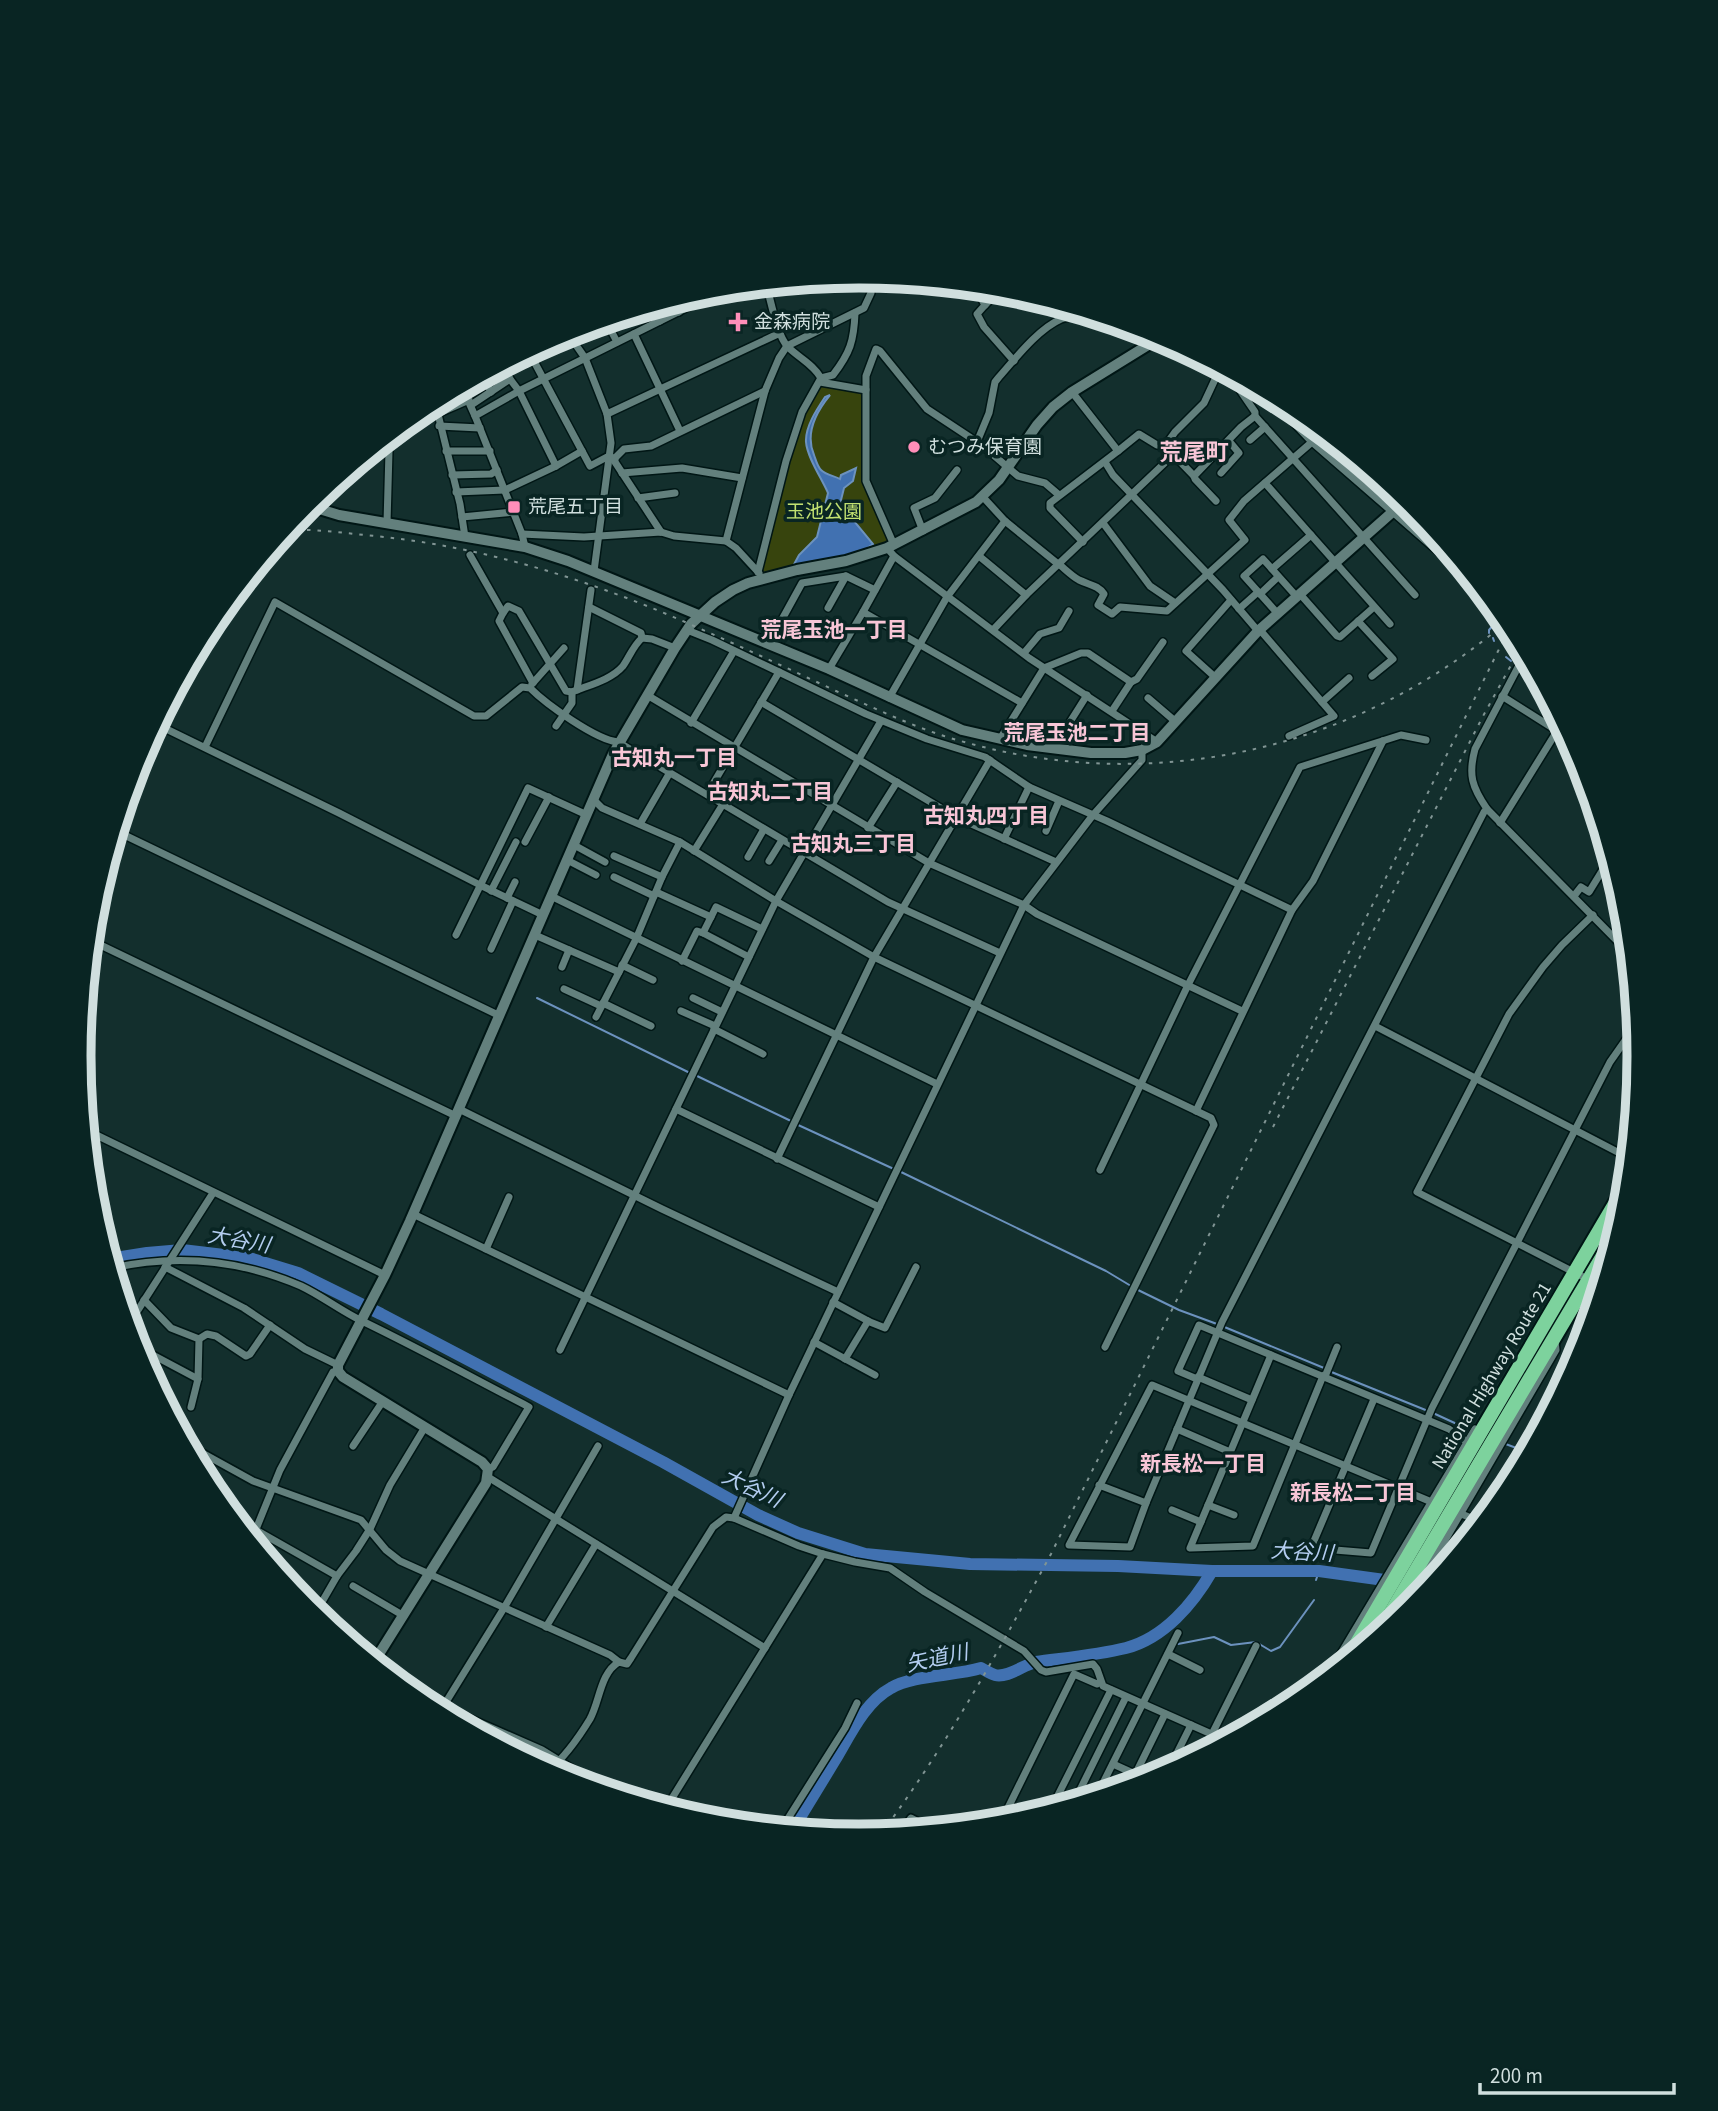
<svg xmlns="http://www.w3.org/2000/svg" width="1718" height="2111" font-family="'Source Sans 3','Noto Sans JP',sans-serif">
	<style>
		.green { fill: #37440d }
		.water { fill: #4171b1; stroke: #6c92be; stroke-width: 2 }
		.lines { fill: none; stroke-linecap: round; stroke-linejoin: round }
		.stream { stroke: #6c92be; stroke-width: 2 }
		.river { stroke: #4171b1; stroke-width: 12 }
		.street-casing { stroke: #001615; stroke-width: 10 }
		.secondary-casing { stroke: #001615; stroke-width: 14 }
		.highway-casing { stroke: #001615; stroke-width: 18 }
		.street { stroke: #63807d; stroke-width: 7 }
		.secondary { stroke: #63807d; stroke-width: 10 }
		.highway { stroke: #7dd29d; stroke-width: 14 }
		.rail { stroke: #819594; stroke-width: 2; stroke-dasharray: 3.5 7; stroke-linecap: butt }
		.poi-dot { fill: #ff8eb9; stroke: #092523; stroke-width: 2.5 }
		.labels { text-anchor: middle; dominant-baseline: central; stroke-width: 7; stroke-linejoin: round; paint-order: stroke }
		.poi-label { font-size: 19px; fill: #d0dfde; stroke: #092523; text-anchor: start }
		.park-label { font-size: 19px; fill: #c2e171; stroke: #092523 }
		.street-label { font-size: 19px; fill: #d0dfde; stroke: #092523 }
		.neighbourhood-label { font-size: 21px; font-weight: bold; fill: #f8c6d7; stroke: #092523 }
		.water-label { font-size: 21px; font-style: italic; fill: #b3cdf0; stroke: #092523 }
		.quarter-label { font-size: 23px; font-weight: bold; fill: #f8c6d7; stroke: #092523 }
		.rim { fill: none; stroke: #d0dfde; stroke-width: 9 }
	</style>
	<rect width="100%" height="100%" fill="#132f2d"/>
	<path class="green" d="M820,384l45,8v90l27,62 -130,33 -2,-5 17,-69 26,-91z"/>
	<path class="water" d="M830,395c-14,17 -25,39 -16,60 2,5 3,11 7,15 5,5 14,6 19,9l1,-4 15,-7 -3,13 -9,7 -4,16 33,40 -10,7 -71,17 7,-13 18,-18 11,-44c-6,-14 -21,-36 -22,-51 -1,-15 11,-33 19,-45z"/>
	<g class="lines">
		<g class="stream">
			<path d="M1451,558l15,13"/>
			<path d="M1489,633v-3l13,-15"/>
			<path d="M1493,638l1,3"/>
			<path d="M1506,657l5,4"/>
			<path d="M537,998l153,75"/>
			<path d="M695,1075l96,46"/>
			<path d="M796,1124l100,46"/>
			<path d="M901,1172l205,99 25,15"/>
			<path d="M1136,1289l43,21 38,14"/>
			<path d="M1222,1326l102,42"/>
			<path d="M1329,1371l99,40"/>
			<path d="M1433,1413l39,18"/>
			<path d="M1503,1443l24,9"/>
			<path d="M1316,1580l3,-9"/>
			<path d="M1178,1644l36,-7 17,8 25,-3 15,9 9,-4 34,-47"/>
		</g>
		<g class="river">
			<path d="M109,1259l38,-6 35,-3 67,8 49,15 83,41 282,148 95,53 40,18 67,21 105,10 148,2 94,5h107l109,15"/>
			<path d="M793,1829c14,-23 28,-46 42,-69 15,-25 30,-58 56,-72 22,-13 63,-12 90,-20 4,2 10,6 14,7 13,3 28,-10 41,-13 29,-4 61,-7 90,-14 38,-10 67,-44 86,-77"/>
		</g>
		<g class="street-casing">
			<g id="street">
				<path d="M975,287l10,18 -8,9 7,13 30,34"/>
				<path d="M673,301l6,11"/>
				<path d="M985,305l15,-16"/>
				<path d="M652,307l8,14"/>
				<path d="M606,321l11,21"/>
				<path d="M567,332l18,26 22,56 4,29 -17,128"/>
				<path d="M634,334l46,97"/>
				<path d="M529,352l61,114 17,-9 8,1 9,-9 27,-3 114,-55"/>
				<path d="M1210,363c6,8 12,16 23,17l3,-2"/>
				<path d="M483,376l8,16"/>
				<path d="M821,378l12,-3c17,-22 21,-34 22,-62"/>
				<path d="M510,379l9,12 37,75 26,-15"/>
				<path d="M1233,380l22,32v4l160,179"/>
				<path d="M820,382l46,8"/>
				<path d="M462,387l13,29 47,118 3,13"/>
				<path d="M1072,392l46,59 -68,52v5l33,34"/>
				<path d="M435,402l25,102 5,33"/>
				<path d="M471,405l39,-26 -7,-14"/>
				<path d="M1290,406l4,17 18,19"/>
				<path d="M437,414l32,-14"/>
				<path d="M607,414l173,-81"/>
				<path d="M475,416l44,-25 185,-92 16,-10"/>
				<path d="M439,426l41,2"/>
				<path d="M1250,440l15,-13"/>
				<path d="M977,442l12,-29 6,-31 4,-5c16,-18 39,-48 62,-58 8,-3 20,-3 28,-5"/>
				<path d="M1165,446l10,-14 29,-29 14,-30"/>
				<path d="M446,451h44"/>
				<path d="M1118,451l21,-17 18,11 8,1 29,30 47,-49 14,-11"/>
				<path d="M615,458v4l46,70"/>
				<path d="M1105,462l8,13 110,115 35,41"/>
				<path d="M622,473l60,-5 60,10"/>
				<path d="M1221,473l18,-20 -10,-12"/>
				<path d="M452,475l39,-1 6,-4"/>
				<path d="M1194,476l1,3 21,22"/>
				<path d="M1265,483l46,52 -39,34 25,28"/>
				<path d="M456,492l49,-2 51,-24"/>
				<path d="M983,497l22,24 53,43"/>
				<path d="M638,498l37,-5"/>
				<path d="M462,517l52,-5"/>
				<path d="M387,523l2,-72"/>
				<path d="M1103,523l47,63 25,17"/>
				<path d="M923,531l-9,-23 21,-10 22,-28"/>
				<path d="M522,534l62,3 77,-5 13,4 52,5 10,7 23,25"/>
				<path d="M1311,535l79,89"/>
				<path d="M726,541l39,-150 14,-33 8,-12 77,-38 7,-15 -2,-17"/>
				<path d="M894,545l-28,-64v-105l10,-27 4,2 47,58 56,37 35,30 27,7 14,12"/>
				<path d="M887,548l7,8 135,102 128,84"/>
				<path d="M470,555l33,58"/>
				<path d="M894,556l-31,56 159,91"/>
				<path d="M979,556l47,39"/>
				<path d="M1060,565c6,5 12,11 19,15 10,5 19,5 25,14l-6,11 14,9 8,-7 47,4 78,-71 -16,-20 15,-19 68,-59 137,119"/>
				<path d="M1272,569l-9,-10 -19,17 34,38"/>
				<path d="M758,572l28,-111 16,-49 19,-34c-8,-14 -22,-20 -33,-31 -11,-11 -17,-46 -22,-63"/>
				<path d="M1260,594l18,-17"/>
				<path d="M1300,594l37,42 3,1 34,-30"/>
				<path d="M589,607l52,26 1,5"/>
				<path d="M828,608l18,-32"/>
				<path d="M1239,609l19,-17"/>
				<path d="M1358,621l35,38 -21,17"/>
				<path d="M687,630l25,10 67,32"/>
				<path d="M993,630l33,-35 147,-140"/>
				<path d="M1260,630l74,86 -45,20"/>
				<path d="M769,643l33,-60 44,-7 29,14"/>
				<path d="M1024,653l16,-19 19,-6 10,-17"/>
				<path d="M1525,654l-50,95c-7,26 -3,38 12,60l142,144"/>
				<path d="M829,669l34,-57"/>
				<path d="M1216,678l-30,-27 45,-51"/>
				<path d="M533,683l-34,-62 4,-8 5,-7 11,5 47,80 6,1c17,-7 39,-12 51,-26 7,-10 10,-20 19,-28l10,1 23,9"/>
				<path d="M532,684l32,-36"/>
				<path d="M577,690l14,-100"/>
				<path d="M647,695l282,168 95,42 13,9 205,97"/>
				<path d="M1502,696l68,43"/>
				<path d="M889,698l58,-101 58,-76"/>
				<path d="M1148,698l28,24"/>
				<path d="M761,702l195,115 100,45"/>
				<path d="M1322,702l27,-24"/>
				<path d="M1112,711l19,-29"/>
				<path d="M691,723l43,-72"/>
				<path d="M156,724l183,89 141,72 63,30"/>
				<path d="M556,726l16,-23v-11"/>
				<path d="M1000,739l44,-71 37,-15h7l43,29 6,-3 26,-37"/>
				<path d="M205,747l70,-145 199,114h12l36,-29 8,1c16,16 66,52 88,54l270,160 112,51"/>
				<path d="M1053,749l34,-54"/>
				<path d="M707,794l72,-122 87,42 61,25 58,18 44,30 78,34 185,89"/>
				<path d="M594,800l8,8 78,34 96,59 98,56 337,161 3,7 -109,222"/>
				<path d="M1500,823l62,-100"/>
				<path d="M640,824l29,-50"/>
				<path d="M868,828l29,-46"/>
				<path d="M116,831l384,185"/>
				<path d="M1046,831l13,-30"/>
				<path d="M1004,839l25,-52"/>
				<path d="M525,842l24,-45"/>
				<path d="M574,845l31,17"/>
				<path d="M694,851l29,-47"/>
				<path d="M614,856l48,21"/>
				<path d="M748,857l16,-28"/>
				<path d="M567,860l29,15"/>
				<path d="M769,861l13,-21"/>
				<path d="M614,877l40,19"/>
				<path d="M491,891l25,-49"/>
				<path d="M656,892l55,25"/>
				<path d="M551,896l386,188"/>
				<path d="M1574,896l7,-9 8,5 21,-34"/>
				<path d="M507,898l8,-16"/>
				<path d="M1593,915l-31,30 -19,22 -34,47 -92,178 184,94"/>
				<path d="M703,933l46,24"/>
				<path d="M456,935l72,-147 59,27"/>
				<path d="M535,935l84,37"/>
				<path d="M90,940l366,176"/>
				<path d="M491,949l22,-48"/>
				<path d="M682,961l15,-30 6,2 13,-26 46,22"/>
				<path d="M622,965l31,15"/>
				<path d="M562,967l7,-17"/>
				<path d="M564,989l37,17"/>
				<path d="M693,998l29,14"/>
				<path d="M603,1003l48,23"/>
				<path d="M681,1011l34,15"/>
				<path d="M596,1017l40,-78 26,-62 18,-35"/>
				<path d="M1375,1026l254,132"/>
				<path d="M714,1029l49,25"/>
				<path d="M459,1109l203,100 176,83"/>
				<path d="M676,1109l203,98"/>
				<path d="M1196,1111l96,-201 21,-29 70,-140"/>
				<path d="M86,1130l299,145"/>
				<path d="M777,1159l97,-202 116,-197"/>
				<path d="M1100,1170l88,-185 112,-218 101,-32 25,5"/>
				<path d="M413,1214l376,181"/>
				<path d="M486,1249l23,-52"/>
				<path d="M165,1267l79,41 61,41 33,16"/>
				<path d="M112,1268c64,-14 129,-8 189,18 21,10 40,25 61,35 56,27 111,57 167,86l-36,60 -5,2"/>
				<path d="M144,1300l27,28 28,11 -1,40"/>
				<path d="M833,1302l37,20 15,6 31,-61"/>
				<path d="M129,1324l84,-131"/>
				<path d="M199,1339l8,-5 9,2 30,20 4,-2 20,-29"/>
				<path d="M814,1342l61,33"/>
				<path d="M136,1346l62,33 -7,28"/>
				<path d="M560,1350l216,-449 105,-180"/>
				<path d="M1271,1355l-81,193 63,-2 70,-170 3,-2 11,-27"/>
				<path d="M845,1359l23,-38"/>
				<path d="M1198,1377l54,23"/>
				<path d="M1197,1379l-19,-8 21,-46 250,104 18,13"/>
				<path d="M1374,1399l-63,149 60,5 61,-145 178,-346 26,-37"/>
				<path d="M1177,1429l53,23"/>
				<path d="M186,1444l67,37 108,39 25,30 14,11 210,94 9,7"/>
				<path d="M353,1446l30,-45"/>
				<path d="M1520,1459l3,1"/>
				<path d="M488,1477l277,171"/>
				<path d="M1099,1485l47,18 -16,44 -61,-2 83,-160 282,118"/>
				<path d="M1146,1503l76,-181 262,-510 3,-3"/>
				<path d="M1208,1505l26,10"/>
				<path d="M1172,1510l29,12"/>
				<path d="M1459,1513l22,9"/>
				<path d="M734,1518l65,28 24,8 32,8 35,6 35,24 99,59 17,19 5,2 47,-8 4,5 6,17 122,54"/>
				<path d="M256,1530l81,46"/>
				<path d="M252,1539l28,-69 53,-98 5,-1"/>
				<path d="M353,1586l51,30"/>
				<path d="M315,1614l22,-38 19,-25 14,-22 20,-44 35,-58"/>
				<path d="M1400,1616l23,-44 21,-30 112,-192 -1,-9"/>
				<path d="M546,1627l50,-83"/>
				<path d="M1168,1654l32,16"/>
				<path d="M1328,1675l147,-246"/>
				<path d="M444,1707l98,43 39,24"/>
				<path d="M442,1713l4,-11 58,-94 94,-162"/>
				<path d="M1212,1734l44,-88"/>
				<path d="M1113,1764l22,10"/>
				<path d="M549,1770c16,-13 30,-33 41,-51 10,-18 10,-46 29,-57l8,2 4,-6 82,-131 13,-10 8,1 55,-123 235,-490 69,-90 49,-55v-10"/>
				<path d="M1168,1771l23,-46"/>
				<path d="M576,1781l5,-7 26,16"/>
				<path d="M1130,1785l35,-71"/>
				<path d="M1079,1792l10,5"/>
				<path d="M1097,1795l81,-162"/>
				<path d="M1074,1802l52,-105"/>
				<path d="M666,1808l157,-254"/>
				<path d="M1051,1809l60,-119"/>
				<path d="M1001,1822l73,-148 23,10 3,-2"/>
				<path d="M782,1828l63,-100 12,-25"/>
				<path d="M901,1832l10,-14 21,11"/>
			</g>
		</g>
		<g class="secondary-casing">
			<g id="secondary">
				<path d="M306,505l33,10 186,32 43,14 261,108 133,61 65,15 64,8h34l17,-3 15,-8 101,-111 148,-131"/>
				<path d="M374,1662l112,-179 2,-14 -6,-7 -139,-85 -5,-6v-6l47,-90 25,-54 203,-467 62,-106 16,-24 24,-22 18,-12 15,-7 49,-13 49,-9 41,-13 89,-46 23,-22 38,-55 16,-18 19,-15 89,-55"/>
			</g>
		</g>
		<g class="highway-casing">
			<g id="highway">
				<path d="M1378,1634l239,-402"/>
				<path d="M1347,1660l279,-475"/>
			</g>
		</g>
		<use href="#street" class="street"/>
		<use href="#secondary" class="secondary"/>
		<use href="#highway" class="highway"/>
		<g class="rail">
			<path d="M286,530c26,-1 52,2 78,5 115,10 225,44 330,91 48,21 95,43 142,65 36,16 71,33 108,45 195,62 406,19 561,-113"/>
			<path d="M1273,1127l209,-409 39,-71"/>
			<path d="M881,1834c66,-89 118,-184 170,-280l459,-927"/>
		</g>
	</g>
	<g class="poi-dot">
		<path d="M734.5 311.5h7v7h7v7h-7v7h-7v-7h-7v-7h7z"/>
		<circle cx="914" cy="447" r="7"/>
		<rect x="507" y="500" width="14" height="14" rx="3.5"/>
	</g>
	<g class="labels">
		<g class="poi-label">
			<text x="754" y="322">金森病院</text>
			<text x="928" y="447">むつみ保育園</text>
			<text x="528" y="507">荒尾五丁目</text>
		</g>
		<g class="park-label">
			<text x="824" y="512">玉池公園</text>
		</g>
		<g class="street-label">
			<text transform="translate(1492 1376) rotate(-59)">National Highway Route 21</text>
		</g>
		<g class="neighbourhood-label">
			<text x="834" y="630">荒尾玉池一丁目</text>
			<text x="1077" y="733">荒尾玉池二丁目</text>
			<text x="674" y="758">古知丸一丁目</text>
			<text x="770" y="792">古知丸二丁目</text>
			<text x="986" y="816">古知丸四丁目</text>
			<text x="853" y="844">古知丸三丁目</text>
			<text x="1203" y="1464">新長松一丁目</text>
			<text x="1353" y="1493">新長松二丁目</text>
		</g>
		<g class="water-label">
			<text transform="translate(239 1240) rotate(10)">大谷川</text>
			<text transform="translate(752 1488) rotate(25)">大谷川</text>
			<text transform="translate(1302 1552) rotate(3)">大谷川</text>
			<text transform="translate(937 1658) rotate(-12)">矢道川</text>
		</g>
		<g class="quarter-label">
			<text x="1194" y="452">荒尾町</text>
		</g>
	</g>
	<path d="M0 0H1718V2111H0ZM91 1056a768 768 0 1 1 1536 0a768 768 0 1 1-1536 0Z" fill="#092523" fill-rule="evenodd"/>
	<path class="rim" d="M91 1056a768 768 0 1 1 1536 0a768 768 0 1 1-1536 0Z"/>
	<path d="M1480 2083v10h194v-10" fill="none" stroke="#d0dfde" stroke-width="3.5"/>
	<text x="1490" y="2083" font-size="21" fill="#d0dfde" stroke="#092523" stroke-width="5" paint-order="stroke">200 m</text>
</svg>
